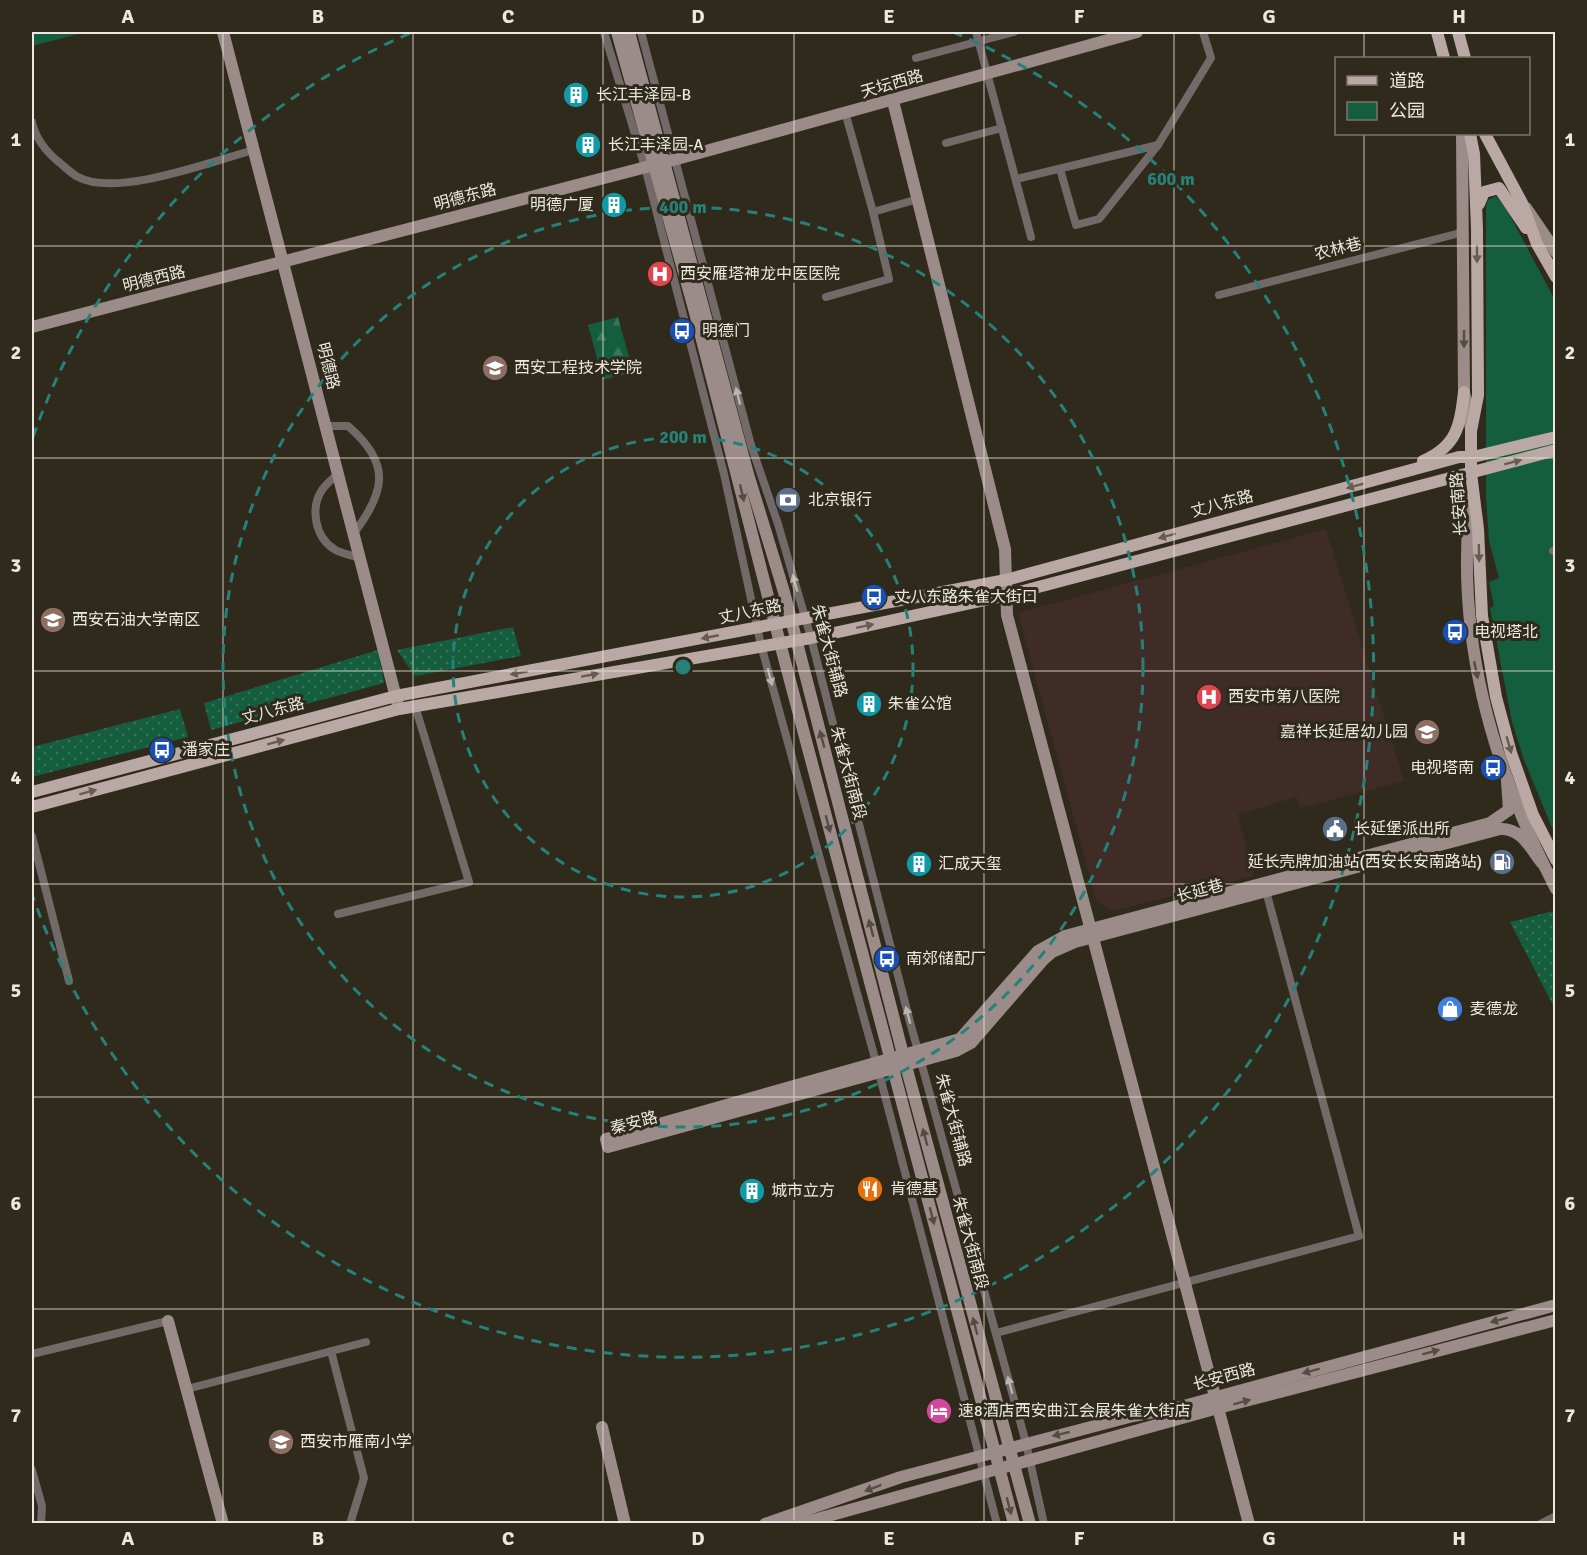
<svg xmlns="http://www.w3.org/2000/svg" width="1587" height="1555" font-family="Signika,'Noto Sans SC',sans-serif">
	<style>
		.medical { fill: #3f2c27 }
		.grass { fill: url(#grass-dots) }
		.forest { fill: url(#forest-firs) }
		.green { fill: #155d3f }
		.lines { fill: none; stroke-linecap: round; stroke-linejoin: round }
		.street { stroke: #726968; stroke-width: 8 }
		.secondary { stroke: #9b8c8a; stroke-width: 12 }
		.primary { stroke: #baa8a5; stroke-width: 12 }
		.oneway { fill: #675c52 }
		.oneway2 { fill: #554c42 }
		.oneway3 { fill: #bbb5af }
		.grid { fill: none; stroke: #ece8df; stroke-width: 1.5; stroke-opacity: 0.55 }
		.ring { fill: none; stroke: #258179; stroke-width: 3; stroke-dasharray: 10 8 }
		.labels { text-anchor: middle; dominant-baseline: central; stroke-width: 6; stroke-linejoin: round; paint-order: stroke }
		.street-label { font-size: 16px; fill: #ece8df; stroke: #2f2a1b }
		.poi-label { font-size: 16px; fill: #ece8df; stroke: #2f2a1b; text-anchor: start }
		.centre { fill: #258179; stroke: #2f2a1b; stroke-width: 3 }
		.ring-label { font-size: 18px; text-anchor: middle; font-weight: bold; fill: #258179; stroke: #2f2a1b; stroke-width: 6; stroke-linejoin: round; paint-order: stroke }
		.neatline { fill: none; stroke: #ece8df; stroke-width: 2 }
		.grid-label { font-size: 20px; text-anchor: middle; font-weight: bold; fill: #ece8df }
	</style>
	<defs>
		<pattern id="grass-dots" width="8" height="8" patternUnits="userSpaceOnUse" patternTransform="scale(1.5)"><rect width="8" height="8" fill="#155d3f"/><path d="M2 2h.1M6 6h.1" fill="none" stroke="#37745a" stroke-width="1.8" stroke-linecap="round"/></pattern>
		<pattern id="forest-firs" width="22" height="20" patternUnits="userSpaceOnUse" patternTransform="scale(1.5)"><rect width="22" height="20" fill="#155d3f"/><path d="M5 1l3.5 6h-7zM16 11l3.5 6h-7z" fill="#37745a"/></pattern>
	</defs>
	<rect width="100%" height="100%" fill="#2f2a1b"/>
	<path class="medical" d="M1326,529l78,252 -104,27 -3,-11 -59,17 16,62 -142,35 -16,-11 -78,-287z"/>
	<g class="grass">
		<path d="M513,627l8,29 -106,20 -18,-26z"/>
		<path d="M378,650l6,33 -173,47 -7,-27z"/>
		<path d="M180,709l8,28 -156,40v-30z"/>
		<path d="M1553,911l3,5 -1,93 -45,-87z"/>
	</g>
	<path class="forest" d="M618,317l15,55 -30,8 -15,-55z"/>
	<g class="green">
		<path d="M32,32h54l-54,14z"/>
		<path d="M1496,196l11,14 48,90v535l-31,-75 -12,-38 -22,-114 4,-2 -5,-24 10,-4 -10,-37 -3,-43v-292l2,-6z"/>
	</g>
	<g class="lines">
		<g class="street">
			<path d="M604,32l41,135 79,307 37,171 118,428 118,451"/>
			<path d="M641,32l110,413 27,79 33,114 99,384 116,421 18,81"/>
			<path d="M976,32l55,205"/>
			<path d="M916,58l98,-26"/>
			<path d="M847,119l26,93 45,-13"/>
			<path d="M32,122c4,18 14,30 28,41 6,5 12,11 18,14 39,21 134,-16 176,-27"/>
			<path d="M946,143l56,-15"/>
			<path d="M1060,169l16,56 23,-6 59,-74"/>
			<path d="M1016,179l142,-34 53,-87 -8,-26"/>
			<path d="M1219,295l245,-63"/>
			<path d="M826,297l63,-18 -16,-67"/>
			<path d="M326,426h22c43,37 38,65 6,107"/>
			<path d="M339,473c-6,5 -13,11 -17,17 -12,18 -7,47 12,59 7,5 18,6 26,9"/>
			<path d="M1553,551l3,-1"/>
			<path d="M32,836l37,145"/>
			<path d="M338,914l131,-32 -54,-176"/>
			<path d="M996,1333l363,-97 -93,-345"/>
			<path d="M331,1351l33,127 -14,46"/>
			<path d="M32,1354l136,-33"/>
			<path d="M187,1389l179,-47"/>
			<path d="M32,1470l10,36 -1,18"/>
			<path d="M1540,1524l16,-8"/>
		</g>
		<g class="secondary">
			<path d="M223,32l176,677"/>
			<path d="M617,32l77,277 86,334 234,881"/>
			<path d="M629,32l119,442 36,118 122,474 124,458"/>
			<path d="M893,101l112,448 2,66 242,909"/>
			<path d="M1462,134l2,258 7,37"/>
			<path d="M1526,208l30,44"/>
			<path d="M32,327l645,-168 460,-127"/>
			<path d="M1471,493c-17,142 20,271 85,396"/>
			<path d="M1507,781l2,29 -19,13 -425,113 -27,15 -78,88 -354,100 2,8 348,-96 15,-8 72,-83 9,-8 23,-10 425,-113c22,-1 30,19 42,34"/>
			<path d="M168,1321l55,203"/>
			<path d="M602,1427l23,97"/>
			<path d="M765,1524l136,-47 232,-61 47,-9 376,-102"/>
			<path d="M799,1524l419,-116 338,-88"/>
		</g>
		<g class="primary">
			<path d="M1437,32l7,26"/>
			<path d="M1458,32l7,26"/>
			<path d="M1470,134l4,20 3,75 1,166 -7,36v42l7,56 4,87 14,81 15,56 22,62 23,45"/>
			<path d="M1485,134l37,69 15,41 19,33"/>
			<path d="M1479,204l5,-12 15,-4 27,40"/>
			<path d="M1423,461c34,-15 37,-35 41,-69"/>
			<path d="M32,792l364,-96 610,-116 453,-123h14l83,-20"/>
			<path d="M32,807l367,-98 412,-71 197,-43 548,-145"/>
		</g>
	</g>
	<defs><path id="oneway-solid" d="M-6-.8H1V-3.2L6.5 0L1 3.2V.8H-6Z" transform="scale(1.5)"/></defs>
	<g class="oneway">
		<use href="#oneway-solid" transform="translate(1477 254) rotate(90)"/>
		<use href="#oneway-solid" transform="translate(1513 462) rotate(-15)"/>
		<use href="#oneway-solid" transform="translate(1355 486) rotate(165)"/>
		<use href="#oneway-solid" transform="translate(1167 536) rotate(165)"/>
		<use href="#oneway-solid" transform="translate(1479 553) rotate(89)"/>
		<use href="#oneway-solid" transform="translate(865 626) rotate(-12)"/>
		<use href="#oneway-solid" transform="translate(710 637) rotate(169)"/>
		<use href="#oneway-solid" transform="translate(519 673) rotate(170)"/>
		<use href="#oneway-solid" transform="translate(590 675) rotate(-10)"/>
		<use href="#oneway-solid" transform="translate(276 742) rotate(-15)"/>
		<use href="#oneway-solid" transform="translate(1509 745) rotate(74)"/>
		<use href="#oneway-solid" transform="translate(88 792) rotate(-15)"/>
	</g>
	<g class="oneway2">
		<use href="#oneway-solid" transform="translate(1464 339) rotate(90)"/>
		<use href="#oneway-solid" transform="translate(742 493) rotate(77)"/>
		<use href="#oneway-solid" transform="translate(1476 670) rotate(78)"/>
		<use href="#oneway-solid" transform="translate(822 739) rotate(-105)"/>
		<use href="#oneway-solid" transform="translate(828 824) rotate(75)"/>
		<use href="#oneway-solid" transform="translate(871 928) rotate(-105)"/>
		<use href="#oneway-solid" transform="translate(925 1137) rotate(-105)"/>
		<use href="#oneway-solid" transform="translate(932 1216) rotate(75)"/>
		<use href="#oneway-solid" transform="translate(1499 1320) rotate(165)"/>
		<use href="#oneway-solid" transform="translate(975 1326) rotate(-105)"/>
		<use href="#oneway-solid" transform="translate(1431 1352) rotate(-15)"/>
		<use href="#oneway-solid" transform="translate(1311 1371) rotate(165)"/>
		<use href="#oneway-solid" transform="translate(1242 1402) rotate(-15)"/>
		<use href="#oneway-solid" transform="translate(1061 1434) rotate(166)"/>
		<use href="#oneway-solid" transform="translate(873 1488) rotate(159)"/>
		<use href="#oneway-solid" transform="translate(1009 1506) rotate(75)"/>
	</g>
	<g class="oneway3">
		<use href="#oneway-solid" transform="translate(738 396) rotate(-104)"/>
		<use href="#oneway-solid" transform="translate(795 583) rotate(-106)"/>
		<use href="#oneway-solid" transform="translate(770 677) rotate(75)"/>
		<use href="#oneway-solid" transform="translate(908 1015) rotate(-105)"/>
		<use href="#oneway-solid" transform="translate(1010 1385) rotate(-105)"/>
	</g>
	<path class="grid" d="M223,32v1492M413,32v1492M603,32v1492M794,32v1492M984,32v1492M1174,32v1492M1364,32v26M1364,134v1390M32,246h1524M32,458h1524M32,671h1524M32,884h1524M32,1097h1524M32,1309h1524"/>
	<g class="ring">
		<circle cx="683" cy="667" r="230"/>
		<circle cx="683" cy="667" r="460"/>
		<path d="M33 437A690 690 0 0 1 413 32M953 32A690 690 0 1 1 33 897"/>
	</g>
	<defs>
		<g id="building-disc" transform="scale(1.35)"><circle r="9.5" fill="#0f9aa8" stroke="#2f2a1b"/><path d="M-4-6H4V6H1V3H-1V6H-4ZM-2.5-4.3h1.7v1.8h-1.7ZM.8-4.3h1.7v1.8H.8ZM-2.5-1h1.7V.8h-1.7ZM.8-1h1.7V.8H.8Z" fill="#fff"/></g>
		<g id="hospital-disc" transform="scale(1.35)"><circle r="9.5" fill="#e0444e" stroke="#2f2a1b"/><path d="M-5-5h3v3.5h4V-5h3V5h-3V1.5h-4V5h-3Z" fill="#fff"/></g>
		<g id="bus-disc" transform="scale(1.35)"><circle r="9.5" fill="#1a4fb4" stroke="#2f2a1b"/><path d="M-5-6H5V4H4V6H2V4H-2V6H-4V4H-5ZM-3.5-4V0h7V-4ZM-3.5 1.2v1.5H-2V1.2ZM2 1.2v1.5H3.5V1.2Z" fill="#fff"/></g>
		<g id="university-disc" transform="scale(1.35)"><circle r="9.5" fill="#8d6e63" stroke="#2f2a1b"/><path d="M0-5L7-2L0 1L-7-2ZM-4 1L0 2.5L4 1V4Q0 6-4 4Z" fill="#fff"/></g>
		<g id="bank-disc" transform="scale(1.35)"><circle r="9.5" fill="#5c6f8a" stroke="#2f2a1b"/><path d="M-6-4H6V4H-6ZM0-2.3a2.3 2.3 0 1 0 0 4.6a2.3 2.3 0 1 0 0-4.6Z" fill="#fff"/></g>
		<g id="school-disc" transform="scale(1.35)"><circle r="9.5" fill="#8d6e63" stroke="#2f2a1b"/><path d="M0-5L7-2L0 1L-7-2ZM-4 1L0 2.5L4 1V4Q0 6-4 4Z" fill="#fff"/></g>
		<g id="civic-disc" transform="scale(1.35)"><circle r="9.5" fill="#5c6f8a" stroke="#2f2a1b"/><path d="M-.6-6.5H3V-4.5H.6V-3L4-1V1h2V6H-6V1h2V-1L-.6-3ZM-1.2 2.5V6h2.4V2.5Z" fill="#fff"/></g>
		<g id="fuel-disc" transform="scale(1.35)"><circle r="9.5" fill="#5c6f8a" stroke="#2f2a1b"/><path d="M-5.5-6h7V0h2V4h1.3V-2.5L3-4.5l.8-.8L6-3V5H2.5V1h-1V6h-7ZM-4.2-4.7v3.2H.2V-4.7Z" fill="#fff"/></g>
		<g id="shop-disc" transform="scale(1.35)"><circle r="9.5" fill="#3f7fe0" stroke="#2f2a1b"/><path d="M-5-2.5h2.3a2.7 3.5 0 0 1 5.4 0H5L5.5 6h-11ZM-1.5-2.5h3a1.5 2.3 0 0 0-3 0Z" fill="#fff"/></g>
		<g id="restaurant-disc" transform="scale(1.35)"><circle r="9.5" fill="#e8710a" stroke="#2f2a1b"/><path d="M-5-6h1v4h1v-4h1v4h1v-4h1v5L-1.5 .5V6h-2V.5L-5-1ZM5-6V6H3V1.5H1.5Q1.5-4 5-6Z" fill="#fff"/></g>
		<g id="hotel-disc" transform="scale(1.35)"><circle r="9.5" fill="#d1479c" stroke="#2f2a1b"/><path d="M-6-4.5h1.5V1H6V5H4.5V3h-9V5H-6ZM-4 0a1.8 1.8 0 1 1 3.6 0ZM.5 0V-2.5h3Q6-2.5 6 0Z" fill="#fff"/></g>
	</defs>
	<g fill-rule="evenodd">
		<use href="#building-disc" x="576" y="95"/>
		<use href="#building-disc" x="588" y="145"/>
		<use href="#building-disc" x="614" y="205"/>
		<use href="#hospital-disc" x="660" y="274"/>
		<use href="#bus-disc" x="682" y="331"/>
		<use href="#university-disc" x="495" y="368"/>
		<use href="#bank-disc" x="788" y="500"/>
		<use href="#bus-disc" x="874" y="597"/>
		<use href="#university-disc" x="53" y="620"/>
		<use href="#bus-disc" x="1455" y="632"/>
		<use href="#hospital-disc" x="1209" y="697"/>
		<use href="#building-disc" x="869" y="704"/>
		<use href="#school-disc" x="1427" y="732"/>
		<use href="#bus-disc" x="162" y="750"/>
		<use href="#bus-disc" x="1493" y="768"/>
		<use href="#civic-disc" x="1335" y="829"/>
		<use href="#fuel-disc" x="1502" y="862"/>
		<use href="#building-disc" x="919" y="864"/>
		<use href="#bus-disc" x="887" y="959"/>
		<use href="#shop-disc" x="1450" y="1009"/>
		<use href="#restaurant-disc" x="870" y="1189"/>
		<use href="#building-disc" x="752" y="1191"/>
		<use href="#hotel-disc" x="939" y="1411"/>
		<use href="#school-disc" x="281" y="1442"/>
	</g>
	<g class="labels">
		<g class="street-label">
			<text transform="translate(892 84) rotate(-16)">天坛西路</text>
			<text transform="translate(465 197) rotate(-15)">明德东路</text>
			<text transform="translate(1338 249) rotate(-14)">农林巷</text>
			<text transform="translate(154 279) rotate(-14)">明德西路</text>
			<text transform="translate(328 366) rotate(76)">明德路</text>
			<text transform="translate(1222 504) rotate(-15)">丈八东路</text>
			<text transform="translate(1459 504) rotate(-94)">长安南路</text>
			<text transform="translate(750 612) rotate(-12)">丈八东路</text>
			<text transform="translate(829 651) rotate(75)">朱雀大街辅路</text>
			<text transform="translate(273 711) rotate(-15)">丈八东路</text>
			<text transform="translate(848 773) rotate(75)">朱雀大街南段</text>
			<text transform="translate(1200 891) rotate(-15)">长延巷</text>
			<text transform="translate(953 1120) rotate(75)">朱雀大街辅路</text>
			<text transform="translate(634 1123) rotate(-15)">秦安路</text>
			<text transform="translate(970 1243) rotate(75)">朱雀大街南段</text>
			<text transform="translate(1224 1377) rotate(-15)">长安西路</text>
		</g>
		<g class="poi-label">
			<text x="596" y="95">长江丰泽园-B</text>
			<text x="608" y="145">长江丰泽园-A</text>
			<text x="594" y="205" text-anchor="end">明德广厦</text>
			<text x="680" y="274">西安雁塔神龙中医医院</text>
			<text x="702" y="331">明德门</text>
			<text x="514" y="368">西安工程技术学院</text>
			<text x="808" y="500">北京银行</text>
			<text x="894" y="597">丈八东路朱雀大街口</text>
			<text x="72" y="620">西安石油大学南区</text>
			<text x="1474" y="632">电视塔北</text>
			<text x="1228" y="697">西安市第八医院</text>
			<text x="888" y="704">朱雀公馆</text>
			<text x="1408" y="732" text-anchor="end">嘉祥长延居幼儿园</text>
			<text x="182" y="750">潘家庄</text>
			<text x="1474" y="768" text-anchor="end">电视塔南</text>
			<text x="1354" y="829">长延堡派出所</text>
			<text x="1482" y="862" text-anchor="end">延长壳牌加油站(西安长安南路站)</text>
			<text x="938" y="864">汇成天玺</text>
			<text x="906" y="959">南郊储配厂</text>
			<text x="1470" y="1009">麦德龙</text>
			<text x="890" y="1189">肯德基</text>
			<text x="771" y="1191">城市立方</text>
			<text x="958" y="1411">速8酒店西安曲江会展朱雀大街店</text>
			<text x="300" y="1442">西安市雁南小学</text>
		</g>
	</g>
	<circle cx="683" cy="667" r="9" class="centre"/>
	<g class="ring-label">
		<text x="1171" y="185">600 m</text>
		<text x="683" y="213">400 m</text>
		<text x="683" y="443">200 m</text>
	</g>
	<rect width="1587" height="1555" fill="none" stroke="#2f2a1b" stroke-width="66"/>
	<rect x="1335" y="57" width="195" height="78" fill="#2f2a1b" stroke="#7b7669" stroke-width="1.5"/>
	<rect x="1347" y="76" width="30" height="9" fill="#baa8a5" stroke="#7b7669" stroke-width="1.5"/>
	<text x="1389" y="87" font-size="18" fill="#ece8df">道路</text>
	<rect x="1347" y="102" width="30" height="18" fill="#155d3f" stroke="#7b7669" stroke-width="1.5"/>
	<text x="1389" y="117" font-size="18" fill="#ece8df">公园</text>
	<rect x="33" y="33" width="1521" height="1489" class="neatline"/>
	<g class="grid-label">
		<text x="128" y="23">A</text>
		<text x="318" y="23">B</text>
		<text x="508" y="23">C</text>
		<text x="698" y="23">D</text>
		<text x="889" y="23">E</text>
		<text x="1079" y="23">F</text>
		<text x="1269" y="23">G</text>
		<text x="1459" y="23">H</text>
		<text x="16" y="146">1</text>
		<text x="1570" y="146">1</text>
		<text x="16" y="359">2</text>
		<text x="1570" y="359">2</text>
		<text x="16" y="572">3</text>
		<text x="1570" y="572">3</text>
		<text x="16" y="784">4</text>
		<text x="1570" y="784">4</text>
		<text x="16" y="997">5</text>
		<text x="1570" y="997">5</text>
		<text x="16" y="1210">6</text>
		<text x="1570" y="1210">6</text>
		<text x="16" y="1422">7</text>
		<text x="1570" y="1422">7</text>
		<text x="128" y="1545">A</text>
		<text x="318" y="1545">B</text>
		<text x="508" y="1545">C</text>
		<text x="698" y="1545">D</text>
		<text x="889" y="1545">E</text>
		<text x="1079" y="1545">F</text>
		<text x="1269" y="1545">G</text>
		<text x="1459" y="1545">H</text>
	</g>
</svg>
